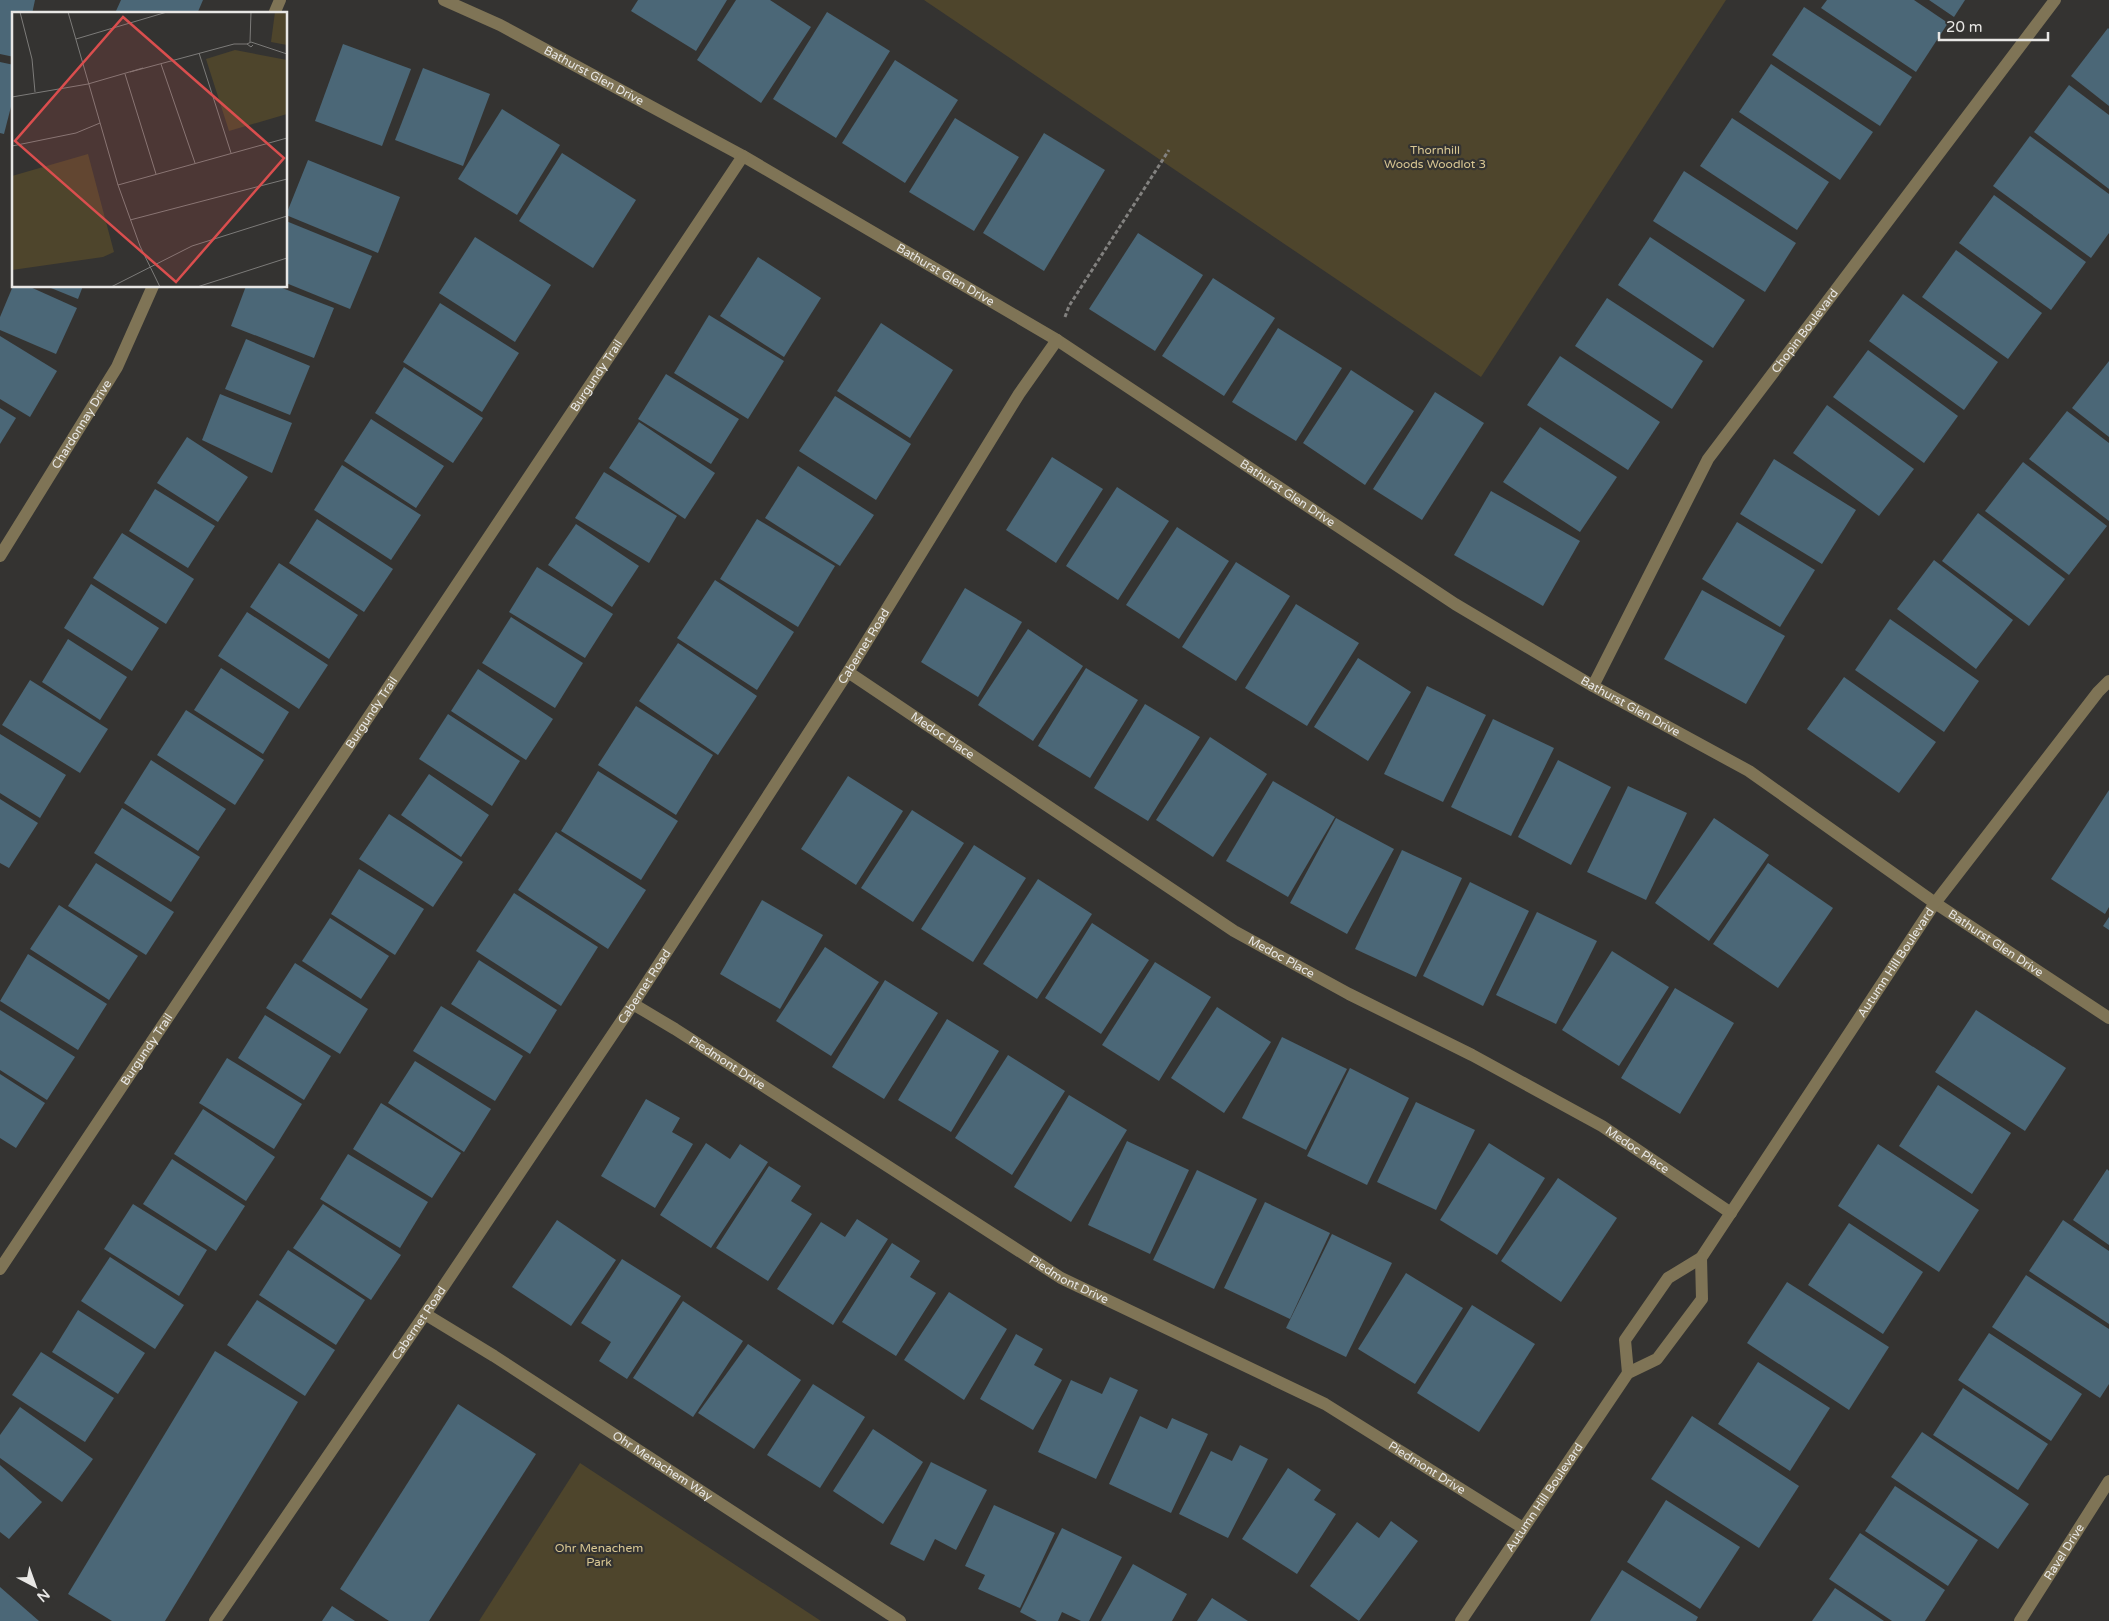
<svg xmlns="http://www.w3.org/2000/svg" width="2109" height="1621" font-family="'Varela Round',sans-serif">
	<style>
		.green { fill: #4e452c }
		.building { fill: #4b6777 }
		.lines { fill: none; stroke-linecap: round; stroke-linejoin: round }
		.path { stroke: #82817f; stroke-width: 3; stroke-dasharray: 4 2.5; stroke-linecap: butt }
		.minor { stroke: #7f7456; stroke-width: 12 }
		.labels { text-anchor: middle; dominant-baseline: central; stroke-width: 4.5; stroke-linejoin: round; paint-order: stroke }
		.street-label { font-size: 12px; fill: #e8e7e5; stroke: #343331 }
		.park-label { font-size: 12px; fill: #d9c793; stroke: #343331 }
		.inset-road { fill: none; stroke: #7c7b79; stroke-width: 1 }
		.view { fill: #da4e4e; fill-opacity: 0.15; stroke: #da4e4e; stroke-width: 2.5 }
		.inset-edge { fill: none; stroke: #e8e7e5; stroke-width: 2.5 }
	</style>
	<rect width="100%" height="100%" fill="#343331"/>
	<g class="green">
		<path d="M924,0h802l-245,377z"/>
		<path d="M580,1463l241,158h-342z"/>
	</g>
	<g class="building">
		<path d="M0,0h35l-3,14h-18v43l-14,-3z"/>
		<path d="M121,0h82l-6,14h-74l-7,-3z"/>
		<path d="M638,0h89l-31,51 -65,-40z"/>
		<path d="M736,0h34l41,27 -50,76 -64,-43z"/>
		<path d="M1827,0h87l34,23 -32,49 -95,-64z"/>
		<path d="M1929,0h36l-11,17z"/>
		<path d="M1804,7l108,70 -32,49 -108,-71z"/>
		<path d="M827,12l63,39 -54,87 -63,-39z"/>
		<path d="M2108,28l1,1v77l-38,-30z"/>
		<path d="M343,44l68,25 -29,77 -67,-25z"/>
		<path d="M895,60l63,40 -53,83 -63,-40z"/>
		<path d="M0,62l14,3v30l-10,39 -4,-1z"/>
		<path d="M1771,64l102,68 -33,48 -101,-68z"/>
		<path d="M423,68l67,26 -27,72 -68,-26z"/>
		<path d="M2069,85l40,30v74l-75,-57z"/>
		<path d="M502,109l58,36 -43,70 -59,-36z"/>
		<path d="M955,118l64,39 -45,74 -65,-39z"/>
		<path d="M1732,118l97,64 -32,48 -97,-64z"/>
		<path d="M1044,133l61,37 -61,101 -61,-38z"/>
		<path d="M2030,136l79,58v39l-18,25 -98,-72z"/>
		<path d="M562,153l74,47 -43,68 -74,-47z"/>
		<path d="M308,160l92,37 -22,56 -92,-38z"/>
		<path d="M1684,171l112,72 -31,49 -112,-71z"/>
		<path d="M1994,195l92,67 -35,48 -92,-67z"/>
		<path d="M286,221l86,35 -22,53 -64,-26z"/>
		<path d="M1138,233l65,42 -48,76 -66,-42z"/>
		<path d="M475,237l76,48 -36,57 -76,-49z"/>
		<path d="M1650,237l95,63 -32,48 -95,-63z"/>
		<path d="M1956,250l86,63 -34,46 -86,-62z"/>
		<path d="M758,257l63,41 -37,59 -64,-41z"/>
		<path d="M1213,278l62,40 -51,78 -62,-40z"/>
		<path d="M13,286h15l49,22 -21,46 -56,-24v-13z"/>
		<path d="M46,286h37l-5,13z"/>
		<path d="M246,286h31l57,22 -20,50 -83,-32z"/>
		<path d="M1903,294l95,68 -34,48 -95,-69z"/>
		<path d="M1607,298l96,63 -31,48 -97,-63z"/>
		<path d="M440,303l79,50 -37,59 -79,-50z"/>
		<path d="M709,315l75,46 -36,58 -74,-46z"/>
		<path d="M881,323l72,47 -43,68 -73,-47z"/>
		<path d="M1278,328l64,40 -46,73 -64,-39z"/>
		<path d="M0,336l57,35 -27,46 -30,-18z"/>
		<path d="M246,339l64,27 -20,49 -65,-26z"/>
		<path d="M1868,350l90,66 -34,47 -91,-66z"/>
		<path d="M1560,356l100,66 -32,48 -101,-65z"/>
		<path d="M2109,361v76l-37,-29z"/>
		<path d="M404,367l79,51 -30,45 -78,-50z"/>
		<path d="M1351,370l63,41 -49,74 -62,-42z"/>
		<path d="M666,374l73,45 -28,45 -73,-45z"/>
		<path d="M1435,392l49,31 -62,97 -49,-31z"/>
		<path d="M220,394l72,29 -20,50 -70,-33z"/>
		<path d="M835,396l76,48 -35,56 -77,-49z"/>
		<path d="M1827,405l87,64 -35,47 -86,-63z"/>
		<path d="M0,408l16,10 -16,26z"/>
		<path d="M2067,411l42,32v78l-80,-62z"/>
		<path d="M371,419l73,47 -28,42 -72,-47z"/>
		<path d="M639,422l76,51 -30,46 -76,-51z"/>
		<path d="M1540,427l77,50 -37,55 -77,-50z"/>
		<path d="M187,437l61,40 -30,45 -61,-39z"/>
		<path d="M1052,457l51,32 -47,74 -50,-33z"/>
		<path d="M1774,459l82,51 -34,54 -82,-50z"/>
		<path d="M2023,462l84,64 -38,49 -84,-64z"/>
		<path d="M342,465l79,50 -30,45 -77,-50z"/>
		<path d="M798,466l76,49 -34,51 -75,-48z"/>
		<path d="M604,472l73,44 -28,47 -74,-45z"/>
		<path d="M1117,487l52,34 -51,79 -52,-34z"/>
		<path d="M155,489l60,37 -27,42 -59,-37z"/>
		<path d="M1491,491l89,50 -37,65 -89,-51z"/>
		<path d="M1978,513l87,66 -36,47 -87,-65z"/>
		<path d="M317,519l76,50 -29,43 -75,-49z"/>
		<path d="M757,519l78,47 -37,61 -78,-48z"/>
		<path d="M1737,522l78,48 -35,57 -78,-48z"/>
		<path d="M576,524l63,42 -27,41 -64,-42z"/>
		<path d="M1177,527l52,34 -50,78 -53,-34z"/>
		<path d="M122,533l72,46 -28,45 -73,-46z"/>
		<path d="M1934,560l79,60 -37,49 -79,-60z"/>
		<path d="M1236,562l54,34 -54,85 -54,-34z"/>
		<path d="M279,563l79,52 -29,44 -79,-52z"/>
		<path d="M537,567l76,47 -28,44 -76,-46z"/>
		<path d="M715,580l79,52 -37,58 -80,-52z"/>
		<path d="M91,584l68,44 -27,43 -68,-43z"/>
		<path d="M965,588l57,34 -44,75 -57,-35z"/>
		<path d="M1702,590l83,46 -39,68 -82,-45z"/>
		<path d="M1296,604l63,39 -52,83 -62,-38z"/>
		<path d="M247,612l81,53 -29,44 -81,-53z"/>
		<path d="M511,617l72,46 -28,45 -73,-45z"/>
		<path d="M1890,619l89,62 -35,51 -89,-62z"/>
		<path d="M1028,629l55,37 -50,75 -55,-36z"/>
		<path d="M68,639l59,38 -27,43 -58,-38z"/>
		<path d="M678,643l79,53 -39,59 -79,-54z"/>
		<path d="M1358,658l53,34 -43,69 -54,-34z"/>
		<path d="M221,668l68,44 -26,42 -69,-44z"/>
		<path d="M1086,668l52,32 -48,78 -52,-32z"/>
		<path d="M478,669l75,50 -27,41 -75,-49z"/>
		<path d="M1844,677l92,65 -37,51 -92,-64z"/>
		<path d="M30,680l78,49 -28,44 -78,-48z"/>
		<path d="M1427,686l59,29 -43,87 -59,-28z"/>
		<path d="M1145,704l55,33 -52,84 -54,-33z"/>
		<path d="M636,706l77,49 -37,60 -78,-50z"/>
		<path d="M186,710l78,50 -29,45 -78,-50z"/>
		<path d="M448,714l72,47 -28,45 -73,-47z"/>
		<path d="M1493,719l61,29 -43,88 -60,-29z"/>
		<path d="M0,734l66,41 -26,43 -40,-25z"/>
		<path d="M1210,737l57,37 -54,83 -57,-37z"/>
		<path d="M151,760l75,49 -28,42 -74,-48z"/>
		<path d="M1558,760l53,27 -40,78 -53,-28z"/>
		<path d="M598,771l80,50 -37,59 -80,-49z"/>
		<path d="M429,774l60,41 -28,42 -60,-42z"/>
		<path d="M848,776l55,35 -47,74 -55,-36z"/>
		<path d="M1273,781l62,36 -47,80 -62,-36z"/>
		<path d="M1628,786l59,27 -41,87 -59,-28z"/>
		<path d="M2109,790v117l-4,7 -54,-35z"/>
		<path d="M0,799l38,24 -29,45 -9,-5z"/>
		<path d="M122,808l78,49 -29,45 -77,-49z"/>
		<path d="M912,810l52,33 -51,79 -52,-34z"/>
		<path d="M389,814l74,48 -30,45 -74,-48z"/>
		<path d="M1336,818l58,31 -47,85 -57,-31z"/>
		<path d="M1714,818l55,37 -60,86 -54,-38z"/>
		<path d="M556,832l90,58 -38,59 -90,-59z"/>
		<path d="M974,845l52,33 -53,84 -52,-33z"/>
		<path d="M1402,850l60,28 -46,99 -61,-28z"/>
		<path d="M96,863l78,49 -28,43 -78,-49z"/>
		<path d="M1768,863l65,45 -55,80 -65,-44z"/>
		<path d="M359,869l65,40 -29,46 -64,-41z"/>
		<path d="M1038,879l54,35 -55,85 -54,-35z"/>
		<path d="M1470,882l59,29 -46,95 -60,-30z"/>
		<path d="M514,893l84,54 -37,59 -85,-55z"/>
		<path d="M762,900l61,35 -43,74 -60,-35z"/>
		<path d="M59,905l79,51 -29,44 -79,-51z"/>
		<path d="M1537,912l60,29 -41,83 -60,-29z"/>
		<path d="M2109,917v13l-6,-4z"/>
		<path d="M330,918l59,38 -28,43 -59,-38z"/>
		<path d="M1092,923l57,37 -48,74 -56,-36z"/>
		<path d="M825,947l54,35 -48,74 -55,-35z"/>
		<path d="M1612,951l57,36 -50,79 -57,-36z"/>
		<path d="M28,954l79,50 -29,46 -78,-49z"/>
		<path d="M479,960l78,50 -27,44 -79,-50z"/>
		<path d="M1155,962l56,35 -52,84 -57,-36z"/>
		<path d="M295,963l73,46 -28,45 -74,-46z"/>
		<path d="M885,980l53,33 -54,86 -52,-32z"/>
		<path d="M1675,988l59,35 -54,91 -59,-36z"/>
		<path d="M441,1006l82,50 -28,45 -82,-50z"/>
		<path d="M1217,1007l54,35 -47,71 -53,-35z"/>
		<path d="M0,1010l75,47 -28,43 -47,-30z"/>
		<path d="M1976,1010l90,58 -41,63 -90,-59z"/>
		<path d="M265,1015l66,41 -27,44 -66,-42z"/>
		<path d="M947,1019l52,32 -48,81 -53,-32z"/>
		<path d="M1282,1037l65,32 -41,81 -64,-32z"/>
		<path d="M1008,1055l57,36 -53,84 -57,-37z"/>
		<path d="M227,1058l75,46 -28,45 -75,-46z"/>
		<path d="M415,1061l76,48 -27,43 -76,-49z"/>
		<path d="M1350,1068l59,30 -42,87 -60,-29z"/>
		<path d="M0,1074l45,29 -29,45 -16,-10z"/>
		<path d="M1938,1085l73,48 -39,61 -73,-48z"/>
		<path d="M1069,1095l58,35 -56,92 -57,-35z"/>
		<path d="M646,1099l34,19 -8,14 21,12 -38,64 -54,-32z"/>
		<path d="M1416,1102l59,28 -39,80 -59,-28z"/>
		<path d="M381,1103l80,50 -29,45 -79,-49z"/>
		<path d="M203,1109l72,48 -29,44 -72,-47z"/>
		<path d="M1127,1141l62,29 -39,84 -62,-29z"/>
		<path d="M706,1143l24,16 10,-15 28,18 -57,86 -51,-33z"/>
		<path d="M1489,1143l56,35 -48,77 -57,-35z"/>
		<path d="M1878,1144l101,66 -40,62 -101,-66z"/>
		<path d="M348,1154l80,48 -28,46 -80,-49z"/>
		<path d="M172,1159l73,47 -29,45 -73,-47z"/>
		<path d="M769,1166l32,20 -10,15 21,13 -44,67 -52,-33z"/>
		<path d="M2107,1169l2,2v74l-36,-25z"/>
		<path d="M1197,1170l60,29 -43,90 -61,-29z"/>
		<path d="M1558,1178l59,40 -56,84 -60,-41z"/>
		<path d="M1265,1202l65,31 -40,86 -66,-31z"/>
		<path d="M133,1204l74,46 -28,46 -75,-47z"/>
		<path d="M323,1204l78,51 -30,45 -78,-52z"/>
		<path d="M857,1219l31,20 -55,86 -56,-36 44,-67 24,15z"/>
		<path d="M557,1220l59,40 -45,66 -59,-39z"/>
		<path d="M2063,1220l46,31v73l-80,-53z"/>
		<path d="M1849,1223l74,49 -40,62 -75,-49z"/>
		<path d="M1332,1234l60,29 -46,94 -60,-29z"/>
		<path d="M892,1243l28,18 -10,16 26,16 -40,63 -54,-34z"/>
		<path d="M288,1250l77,50 -29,45 -77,-50z"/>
		<path d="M110,1257l74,48 -29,44 -74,-48z"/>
		<path d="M622,1259l59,37 -54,83 -28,-18 12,-19 -30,-19z"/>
		<path d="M1406,1273l57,35 -48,76 -57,-35z"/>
		<path d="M2026,1275l83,54v55l-9,14 -108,-71z"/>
		<path d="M1787,1282l102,65 -40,63 -102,-67z"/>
		<path d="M949,1292l58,37 -43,71 -60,-40z"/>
		<path d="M257,1300l78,50 -30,46 -78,-51z"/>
		<path d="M683,1301l60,40 -50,76 -60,-39z"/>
		<path d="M1472,1305l63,39 -56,88 -62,-39z"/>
		<path d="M78,1310l67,43 -27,41 -66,-42z"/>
		<path d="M1989,1333l93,61 -31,47 -93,-61z"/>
		<path d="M1016,1334l27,15 -9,16 28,15 -29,50 -53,-31z"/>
		<path d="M748,1344l53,36 -47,69 -56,-36z"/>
		<path d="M215,1351l83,51 -133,219h-53l-44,-27z"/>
		<path d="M41,1352l73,46 -29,44 -73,-47z"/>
		<path d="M1758,1362l72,46 -40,63 -72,-47z"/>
		<path d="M1110,1377l28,13 -42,89 -58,-27 33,-72 31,14z"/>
		<path d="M813,1384l52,33 -45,71 -53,-33z"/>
		<path d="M1963,1388l85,56 -30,46 -85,-55z"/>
		<path d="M458,1404l78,50 -107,167h-40l-49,-32z"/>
		<path d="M20,1407l73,52 -31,43 -62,-44v-23z"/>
		<path d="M1140,1416l27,13 5,-11 36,16 -37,79 -62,-29z"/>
		<path d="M1692,1416l107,70 -40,62 -108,-69z"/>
		<path d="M873,1429l50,33 -40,62 -50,-33z"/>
		<path d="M1922,1432l107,72 -31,45 -107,-72z"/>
		<path d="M1240,1445l28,14 -40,79 -49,-24 32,-63 21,10z"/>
		<path d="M931,1462l56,28 -31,60 -21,-11 -11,22 -34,-17z"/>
		<path d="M0,1465l42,37 -33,37 -9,-7z"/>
		<path d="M1288,1468l33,22 -7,10 22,14 -39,60 -55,-35z"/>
		<path d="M1895,1486l83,54 -30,46 -83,-55z"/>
		<path d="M1666,1500l74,47 -40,62 -73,-47z"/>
		<path d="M994,1505l61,28 -35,75 -42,-19 7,-14 -20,-9z"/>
		<path d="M1391,1521l27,20 -59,80 -49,-35 47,-64 22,16z"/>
		<path d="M1062,1528l60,29 -33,64h-8l-19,-9 -4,9h-21l-17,-9z"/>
		<path d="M1860,1533l85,57 -20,31h-33l-63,-42z"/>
		<path d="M1133,1564l54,30 -15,27h-71z"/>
		<path d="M1622,1570l76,47 -2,4h-106z"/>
		<path d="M0,1587l39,34h-39z"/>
		<path d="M1835,1588l49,33h-72z"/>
		<path d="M1212,1598l36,23h-51z"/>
		<path d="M332,1606l23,15h-33z"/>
	</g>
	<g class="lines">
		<path class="path" d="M1065,317l4,-11 100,-156"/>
		<g class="minor">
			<path id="s1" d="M444,0l56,25 243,131 314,184 398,264 138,82 156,85 186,132 174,115"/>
			<path d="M274,14l6,-14"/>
			<path id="s2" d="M0,556l117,-189 36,-81"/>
			<path id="s3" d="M848,672l386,259 115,63 123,61 130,71 129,87"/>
			<path id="s4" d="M1593,686l115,-227 347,-459"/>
			<path id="s5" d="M633,1004l42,25 386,249 264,126 198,124"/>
			<path id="s6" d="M0,1269l743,-1113"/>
			<path id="s7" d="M425,1314l69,42 406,265"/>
			<path id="s8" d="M1628,1373l-3,-33 43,-62 33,-20 234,-355 163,-211 11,-11"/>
			<path id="s9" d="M215,1621l210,-307 208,-310 215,-332 171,-278 38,-54"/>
			<path id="s10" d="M1461,1621l167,-248 29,-14 45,-60 -1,-41"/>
			<path id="s11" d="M2020,1621l89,-140"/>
		</g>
	</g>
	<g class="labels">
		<g class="street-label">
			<text stroke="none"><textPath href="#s1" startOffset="168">Bathurst Glen Drive</textPath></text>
			<text stroke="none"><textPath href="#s1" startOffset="572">Bathurst Glen Drive</textPath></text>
			<text stroke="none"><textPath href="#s4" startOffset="415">Chopin Boulevard</textPath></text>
			<text stroke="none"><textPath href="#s6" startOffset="1074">Burgundy Trail</textPath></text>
			<text stroke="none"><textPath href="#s2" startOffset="155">Chardonnay Drive</textPath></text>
			<text stroke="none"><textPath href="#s1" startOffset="978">Bathurst Glen Drive</textPath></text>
			<text stroke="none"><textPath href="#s9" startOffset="1171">Cabernet Road</textPath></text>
			<text stroke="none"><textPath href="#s1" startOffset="1382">Bathurst Glen Drive</textPath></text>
			<text stroke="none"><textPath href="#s6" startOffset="669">Burgundy Trail</textPath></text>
			<text stroke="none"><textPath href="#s3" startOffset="114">Medoc Place</textPath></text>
			<text stroke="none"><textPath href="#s1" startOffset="1818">Bathurst Glen Drive</textPath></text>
			<text stroke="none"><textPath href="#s3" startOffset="519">Medoc Place</textPath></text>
			<text stroke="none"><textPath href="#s8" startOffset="501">Autumn Hill Boulevard</textPath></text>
			<text stroke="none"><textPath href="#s9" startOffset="766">Cabernet Road</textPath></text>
			<text stroke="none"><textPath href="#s6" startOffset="264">Burgundy Trail</textPath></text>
			<text stroke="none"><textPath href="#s5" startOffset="111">Piedmont Drive</textPath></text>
			<text stroke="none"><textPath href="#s3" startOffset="924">Medoc Place</textPath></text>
			<text stroke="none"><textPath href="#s5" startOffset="516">Piedmont Drive</textPath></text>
			<text stroke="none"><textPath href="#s9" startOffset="361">Cabernet Road</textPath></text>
			<text stroke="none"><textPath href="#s7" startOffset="282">Ohr Menachem Way</textPath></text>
			<text stroke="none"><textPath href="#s5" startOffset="921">Piedmont Drive</textPath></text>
			<text stroke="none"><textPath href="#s10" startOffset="149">Autumn Hill Boulevard</textPath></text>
			<text stroke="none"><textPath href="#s11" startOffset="82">Ravel Drive</textPath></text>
		</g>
		<g class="park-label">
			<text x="1435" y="150">Thornhill<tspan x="1435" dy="14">Woods Woodlot 3</tspan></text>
			<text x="599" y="1548">Ohr Menachem<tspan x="599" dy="14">Park</tspan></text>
		</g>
	</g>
	<g transform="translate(12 12)">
		<rect width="275" height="275" fill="#343331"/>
		<path d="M263,0h12v33l-16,-3zM223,38l52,10v54l-58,17 -23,-72zM76,142l26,98 -11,5 -91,13v-94z" fill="#4e452c"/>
		<path class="inset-road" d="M8,0l12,47 3,33M56,0l50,173 22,61 20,41M64,27l91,-27M238,30l1,-30M241,33l-2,2 -4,-3 4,-2 36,12M187,41l32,100M149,52l34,99M118,60l104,-28h13M113,62l31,100M0,85l76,-13 55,-16M0,134l64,-13 24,-10M106,173l169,-47M118,208l157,-41M99,275l81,-41 95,-30M185,275l90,-29"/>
		<path class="view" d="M111,5l161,141 -108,124 -161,-141z"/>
		<rect width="275" height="275" class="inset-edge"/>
	</g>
	<g transform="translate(35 1586) rotate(139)" stroke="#343331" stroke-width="4" paint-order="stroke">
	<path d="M0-4L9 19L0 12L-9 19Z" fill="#e8e7e5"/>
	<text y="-8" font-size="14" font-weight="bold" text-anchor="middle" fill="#e8e7e5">N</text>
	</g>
	<path d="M1939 32v8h109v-8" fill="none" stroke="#e8e7e5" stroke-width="2.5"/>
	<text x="1946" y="32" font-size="15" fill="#e8e7e5" stroke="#343331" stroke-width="4" paint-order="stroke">20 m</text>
</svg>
